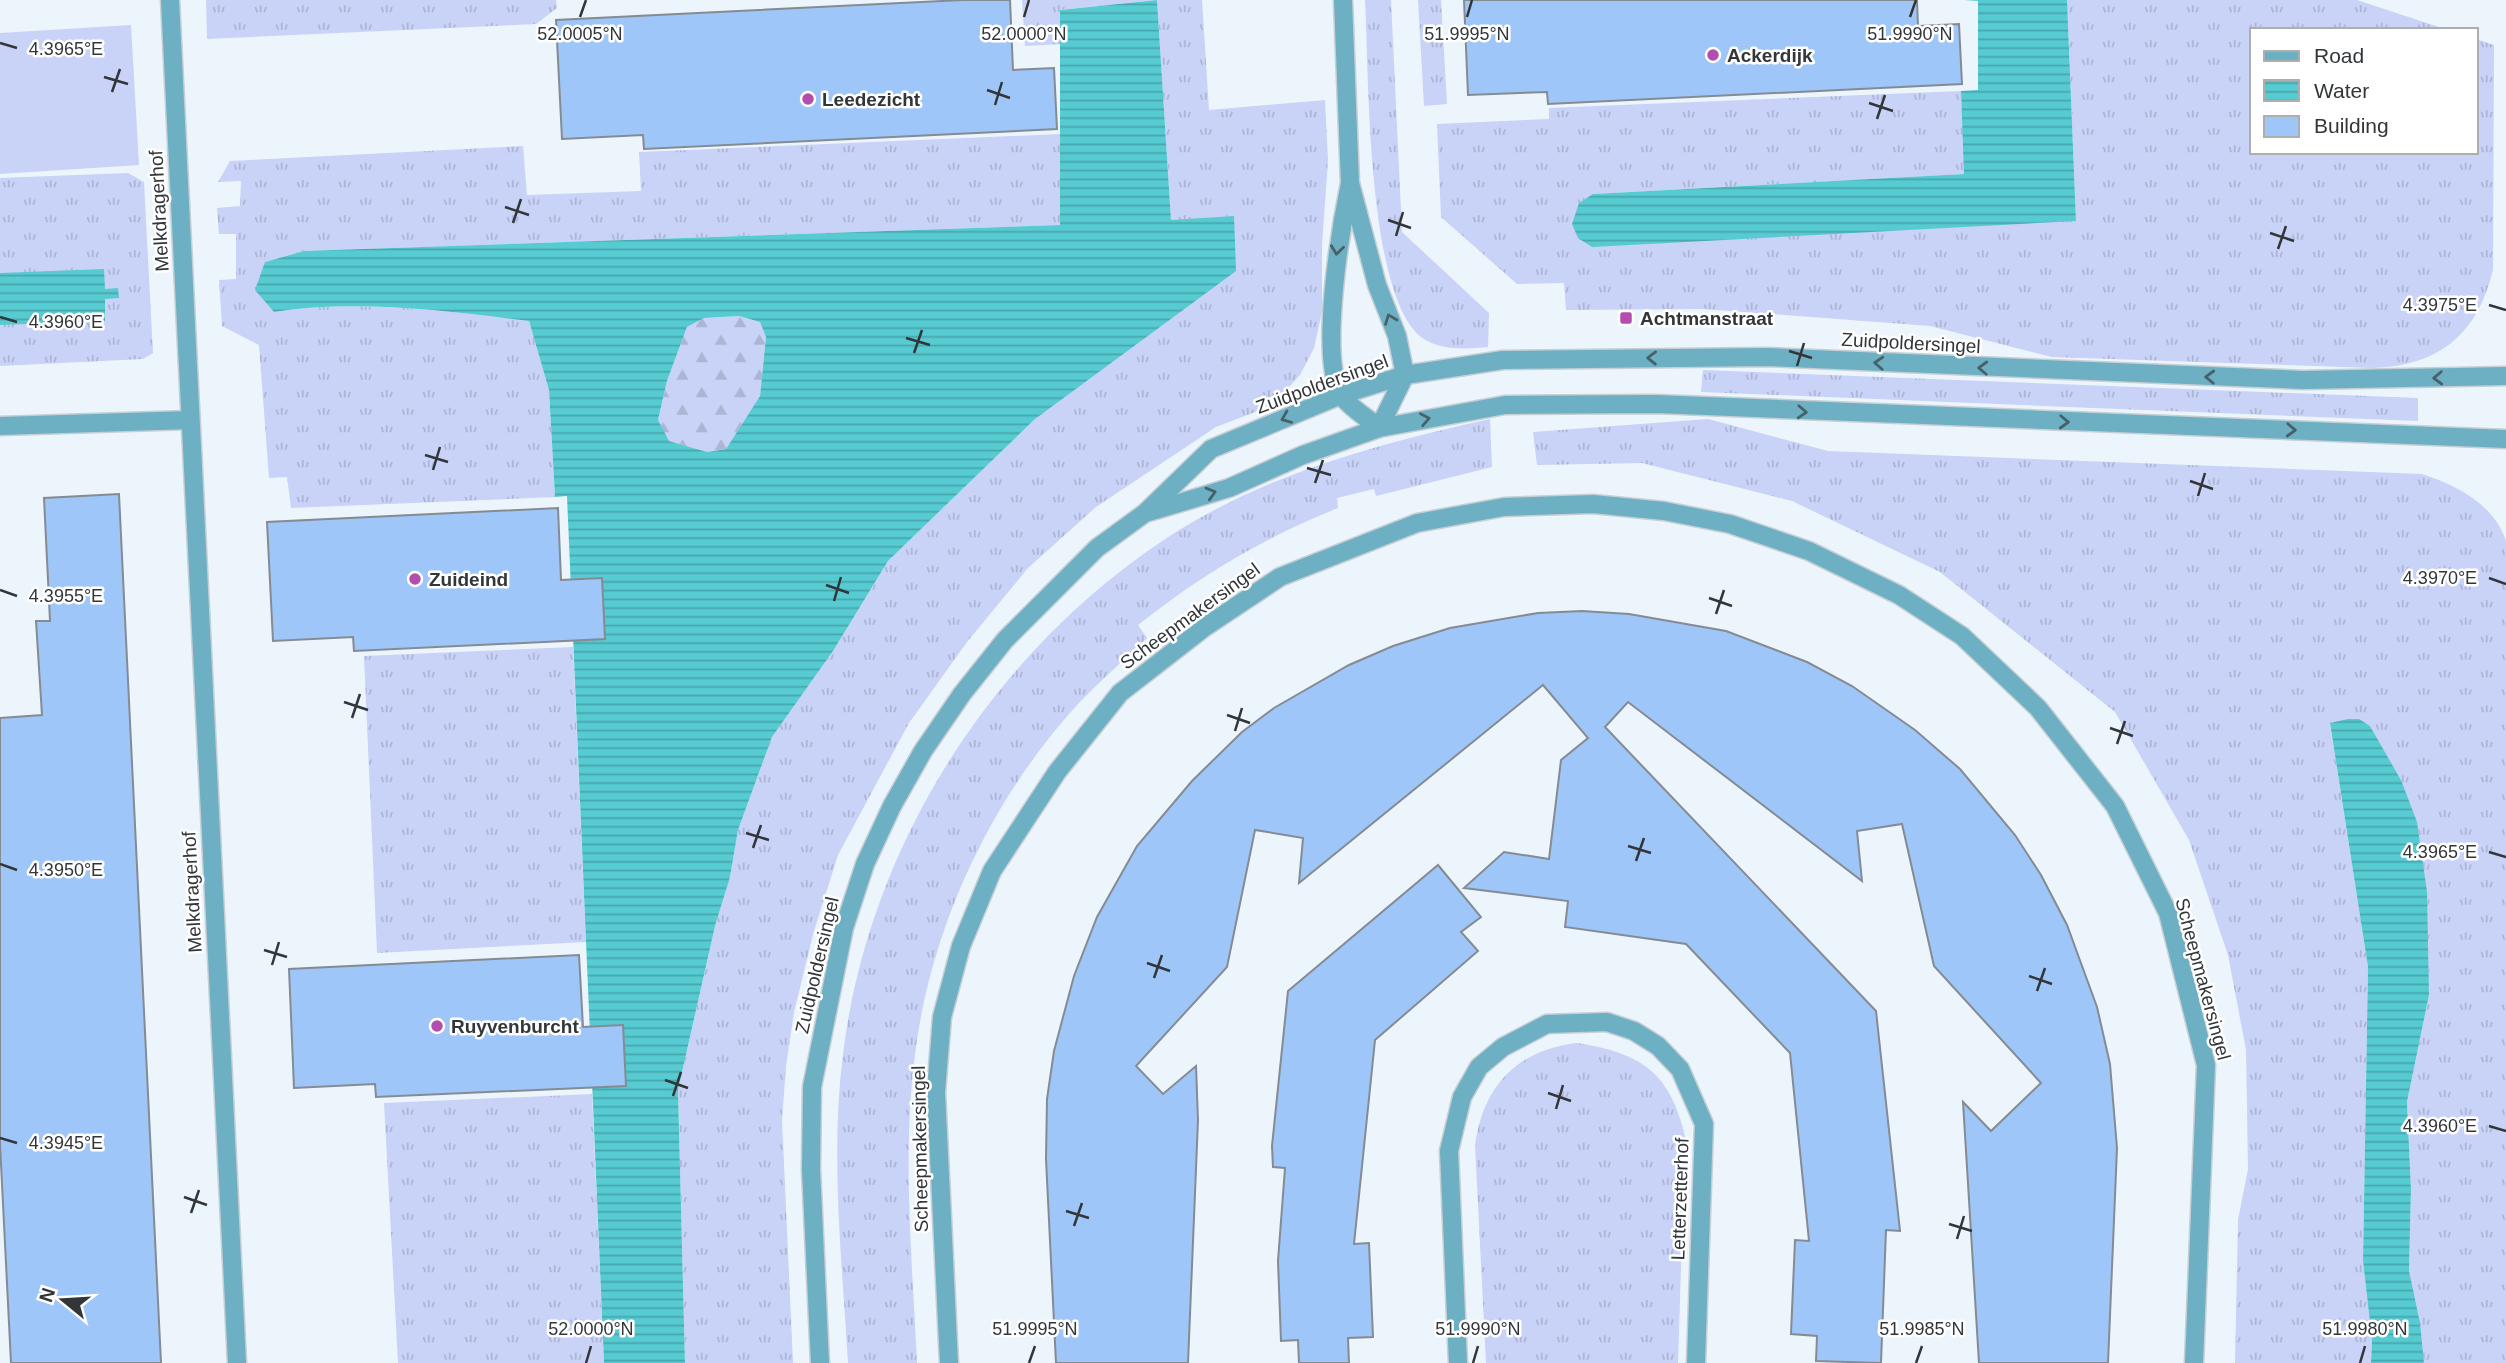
<svg xmlns="http://www.w3.org/2000/svg" width="2506" height="1363" font-family="Helvetica,sans-serif">
	<style>
		.grass { fill: url(#grass-tufts) }
		.forest { fill: url(#forest-firs) }
		.garden { fill: #c9d2f7 }
		.water { fill: url(#water-rules); fill-rule: evenodd }
		.building { fill: #9fc6f9; stroke: #858b93; stroke-width: 2 }
		.lines { fill: none; stroke-linecap: round; stroke-linejoin: round }
		.minor-casing { stroke: #c7cfd5; stroke-width: 21 }
		.tertiary-casing { stroke: #c7cfd5; stroke-width: 21 }
		.minor { stroke: #6db0c4; stroke-width: 18 }
		.tertiary { stroke: #6db0c4; stroke-width: 18 }
		.oneway { stroke: #476169 }
		.ticks { fill: none; stroke: #323638; stroke-width: 2.5 }
		.poi-dot { fill: #b44db0; stroke: #fff; stroke-width: 2.5 }
		.labels { text-anchor: middle; dominant-baseline: central; stroke-width: 5; stroke-linejoin: round; paint-order: stroke }
		.poi-label { font-size: 19px; font-weight: bold; fill: #323638; stroke: #fff; text-anchor: start }
		.street-label { font-size: 19px; fill: #323638; stroke: #fff }
		.ticks-label { font-size: 18px; text-anchor: middle; fill: #323638; stroke: #fff; stroke-width: 5; stroke-linejoin: round; paint-order: stroke }
	</style>
	<defs>
		<pattern id="grass-tufts" width="24" height="20" patternUnits="userSpaceOnUse" patternTransform="scale(1.75)"><rect width="24" height="20" fill="#c9d2f7"/><path d="M3 7l-1-3M5 7V3M7 7l1-3M15 17l-1-3M17 17v-4M19 17l1-3" fill="none" stroke="#adb5d4"/></pattern>
		<pattern id="forest-firs" width="22" height="20" patternUnits="userSpaceOnUse" patternTransform="scale(1.75)"><rect width="22" height="20" fill="#c9d2f7"/><path d="M5 1l3.5 6h-7zM16 11l3.5 6h-7z" fill="#adb5d4"/></pattern>
		<pattern id="water-rules" width="6" height="5" patternUnits="userSpaceOnUse" patternTransform="scale(1.75)"><rect width="6" height="5" fill="#56cbd2"/><path d="M0 2.5h6" fill="none" stroke="#48a6ab"/></pattern>
	</defs>
	<rect width="100%" height="100%" fill="#ecf5fc"/>
	<g class="grass">
		<path d="M206,0h350l1,8 -21,16 -329,15z"/>
		<path d="M1022,0h180l7,110 116,-10 3,60 -6,85v67l-8,36 -14,27 -21,23 -21,13 -42,16 -120,80 -68,61 -61,74 -58,81 -71,132 -24,76 -20,81 -8,54 -4,54 11,243h-108l-7,-273 37,-164 15,-49 8,-47 34,-93 61,-86 55,-90 147,-142 136,-199 -14,-220 -97,10 2,34 -37,2z"/>
		<path d="M1365,0h26l11,232 87,81 -1,34c-21,2 -49,4 -67,-10 -55,-44 -52,-266 -56,-337z"/>
		<path d="M1418,0h23l6,104 -23,2z"/>
		<path d="M2067,0h290l91,30h-196v122h224v-113l18,6 -1,225c-16,65 -54,96 -121,98l-320,-11 -122,-31 -226,-17 -138,1 -2,-27 -47,1 -76,-67 -4,-93 112,-5v-11l412,-17 4,83 -372,20 483,27z"/>
		<path d="M1061,134v91l-757,26 -39,11 9,50c83,-13 172,-1 255,9l20,69 6,107 -264,11 -4,-31 -18,1 -10,-133 -37,-19 -3,-46 17,-1v-45h-17l-2,-26 23,-2 1,-25 -23,1 12,-21 293,-15 4,49 114,-4 -2,-39z"/>
		<path d="M128,173l16,9 9,171 -10,6 -143,7v-188z"/>
		<path d="M1703,370l715,28v23l-717,-29z"/>
		<path d="M1490,419l2,48 -116,29 -2,-7 -37,9 1,10c-73,29 -139,68 -200,117l9,13c-23,22 -47,43 -69,66 -83,90 -143,214 -161,336 -16,106 -5,216 0,323h-69c-6,-102 -18,-208 -5,-309 26,-212 154,-408 333,-522 96,-60 205,-89 314,-113z"/>
		<path d="M1708,419l120,32 594,23c34,11 72,30 84,67v822h-82l-15,-92 2,-81 -4,-88 22,-107 -28,-215 -31,-54 -40,-2 38,243 -5,294 9,79 -1,23h-136l3,-143 10,-51 -2,-119 -18,-95 -39,-115 -74,-128 -175,-140 -148,-71 -150,-38 -105,2 -4,-33z"/>
		<path d="M573,647l13,295 -209,11 -13,-297z"/>
		<path d="M1577,1043c64,10 93,29 108,94l-7,226h-192l-11,-218c8,-59 42,-95 102,-102z"/>
		<path d="M592,1094l12,269h-206l-14,-260z"/>
	</g>
	<path class="forest" d="M739,316l21,6 6,15 -6,59 -34,53 -19,3 -39,-11 -10,-21 9,-39 20,-54 17,-9z"/>
	<path class="garden" d="M131,25l8,140 -139,9v-141z"/>
	<g class="water">
		<path d="M1157,0l14,220 63,-4 2,55 -201,148 -147,142 -55,90 -61,86 -34,93 -8,47 -15,49 -37,164 7,273h-81l-37,-867 -12,1 -6,-107 -20,-69c-83,-10 -172,-22 -255,-9l-19,-22 10,-28 39,-11 756,-26v-215zM739,316l21,6 6,15 -6,59 -34,53 -19,3 -38,-11 -11,-21 9,-39 20,-54 17,-9z"/>
		<path d="M1964,0h103l9,221 -484,26 -14,-9 -6,-14 7,-21 14,-9 371,-20 -3,-83 17,-1v-89z"/>
		<path d="M104,269l1,20 13,-1 1,10 -14,1v22l-105,4v-52z"/>
		<path d="M2348,719h11l11,7 31,54 16,42 10,70 2,103 -22,107 4,88 -2,81 11,52 4,40h-53l1,-23 -9,-79 5,-294 -38,-244z"/>
	</g>
	<g class="building">
		<path d="M962,0h48l3,70 41,-2 3,61 -413,20 -1,-14 -81,4 -6,-119z"/>
		<path d="M1464,0h453l1,26 41,-2 3,60 -414,20 -1,-12 -79,3z"/>
		<path d="M119,494l42,869h-150l-11,-219v-426l42,-3 -6,-94h14l-6,-123z"/>
		<path d="M558,508l3,72 41,-2 3,61 -251,12 -1,-14 -80,4 -6,-119z"/>
		<path d="M1582,611l47,3 97,17 81,31 45,24 63,44 45,39 55,66 26,40 26,50 30,82 13,57 7,84 -9,215h-129l-16,-261 28,29 50,-48 -107,-117 -32,-142 -45,7 5,50 -234,-179 -23,25 271,284 24,220 -14,-1 -5,133 -65,-2 1,-25 -26,-2 4,-94 14,1 -19,-188 -104,-109 -121,-17 3,-26 -104,-13 40,-36 45,7 12,-99 27,-22 -45,-53 -244,198 4,-45 -48,-8 -28,137 -91,99 27,28 33,-28 2,54 -10,243h-132l-10,-204 1,-60 7,-48 20,-75 23,-59 40,-71 55,-65 50,-49 32,-24 75,-43 44,-19 57,-18 88,-15z"/>
		<path d="M1438,865l43,52 -20,15 17,19 -103,89 -21,204 15,-1 4,94 -25,1 1,25h-50l-1,-23 -17,1 -3,-80 7,-93 -12,-1 -1,-21 16,-155z"/>
		<path d="M579,955l4,72 40,-2 3,61 -250,11 -1,-13 -81,4 -5,-119z"/>
	</g>
	<g class="lines">
		<g class="minor-casing">
			<g id="minor">
				<path d="M170,0l67,1363"/>
				<path d="M1343,0l7,183 27,102 20,51 8,39 -26,53c-11,-10 -29,-20 -37,-32 -24,-36 -1,-170 8,-213"/>
				<path d="M0,426l190,-6"/>
				<path d="M949,1363l-13,-271 6,-75 19,-71 31,-75 65,-99 63,-79 85,-66 75,-50 137,-54 87,-16 89,-3 71,7 66,13 79,27 90,44 63,41 76,72 77,98 53,107 38,152 -12,298"/>
				<path d="M1458,1363l-9,-212 13,-54 17,-30 24,-20 44,-23 60,-2 27,9 24,15 22,23 24,55 -8,239"/>
			</g>
		</g>
		<g class="tertiary-casing">
			<g id="tertiary">
				<path d="M1149,512l80,-24 74,-33 76,-27 126,-23 151,-1 850,35"/>
				<path d="M820,1363l-9,-194 1,-82 32,-159 21,-64 27,-58 31,-55 39,-57 43,-54 92,-92 48,-35 66,-64 130,-54 64,-20 98,-15 263,-3 537,23 203,-4"/>
			</g>
		</g>
		<use href="#minor" class="minor"/>
		<use href="#tertiary" class="tertiary"/>
	</g>
	<defs><path id="oneway-chevron" d="M-2-3.5L2.5 0L-2 3.5" fill="none" stroke-width="1.6" stroke-linecap="round" stroke-linejoin="round" transform="scale(1.75)"/></defs>
	<g class="oneway">
		<use href="#oneway-chevron" transform="translate(1337 250) rotate(97)"/>
		<use href="#oneway-chevron" transform="translate(1390 319) rotate(-111)"/>
		<use href="#oneway-chevron" transform="translate(1652 358) rotate(-179)"/>
		<use href="#oneway-chevron" transform="translate(1879 363) rotate(-177)"/>
		<use href="#oneway-chevron" transform="translate(1983 368) rotate(-178)"/>
		<use href="#oneway-chevron" transform="translate(2210 377) rotate(-178)"/>
		<use href="#oneway-chevron" transform="translate(2438 378) rotate(178)"/>
		<use href="#oneway-chevron" transform="translate(1802 412) rotate(3)"/>
		<use href="#oneway-chevron" transform="translate(1286 418) rotate(158)"/>
		<use href="#oneway-chevron" transform="translate(1425 419) rotate(-11)"/>
		<use href="#oneway-chevron" transform="translate(2064 422) rotate(2)"/>
		<use href="#oneway-chevron" transform="translate(2291 430) rotate(2)"/>
		<use href="#oneway-chevron" transform="translate(1211 493) rotate(-16)"/>
	</g>
	<path class="ticks" d="M580,17l6,-17M1024,17l5,-17M1467,17l5,-17M1910,17l6,-17M0,43l17,5M104,77l24,7M987,90l23,8M112,92l8,-23M1869,103l24,8M995,105l7,-23M1877,119l8,-24M505,207l24,8M1388,220l23,8M513,223l8,-24M2270,233l24,8M1396,236l7,-24M2278,249l8,-23M2489,305l17,5M0,317l17,5M906,338l24,7M1789,351l23,7M914,353l8,-23M1797,366l7,-23M425,455l23,7M1307,468l24,7M433,470l7,-23M2190,481l23,8M1315,483l8,-23M2198,496l7,-23M2489,578l17,6M826,585l23,8M0,590l17,6M1709,598l23,8M834,601l7,-24M1716,614l8,-24M344,702l24,8M1227,715l23,8M352,718l8,-24M2110,728l23,8M1235,731l7,-23M2117,744l8,-23M746,833l23,7M1628,846l23,7M753,848l8,-23M2489,852l17,5M1636,861l8,-23M0,864l17,6M264,950l23,7M1147,963l23,8M272,965l7,-23M2029,976l23,8M1154,978l8,-23M2037,991l8,-23M665,1080l23,8M1548,1093l23,8M673,1096l8,-24M1556,1109l7,-24M2489,1126l17,5M0,1138l17,5M184,1197l23,8M1066,1211l23,7M191,1213l8,-23M1949,1224l23,7M1074,1226l8,-23M1957,1239l7,-23M586,1363l5,-17M1029,1363l6,-17M1473,1363l5,-17M1916,1363l6,-17M2360,1363l5,-17"/>
	<g class="poi-dot">
		<circle cx="1713" cy="55" r="7"/>
		<circle cx="808" cy="99" r="7"/>
		<rect x="1619" y="311" width="14" height="14" rx="3.5"/>
		<circle cx="415" cy="579" r="7"/>
		<circle cx="437" cy="1026" r="7"/>
	</g>
	<g class="labels">
		<g class="poi-label">
			<text x="1727" y="55">Ackerdijk</text>
			<text x="822" y="99">Leedezicht</text>
			<text x="1640" y="318">Achtmanstraat</text>
			<text x="429" y="579">Zuideind</text>
			<text x="451" y="1026">Ruyvenburcht</text>
		</g>
		<g class="street-label">
			<text transform="translate(159 211) rotate(-93)">Melkdragerhof</text>
			<text transform="translate(1911 343) rotate(3)">Zuidpoldersingel</text>
			<text transform="translate(1322 384) rotate(-20)">Zuidpoldersingel</text>
			<text transform="translate(1190 616) rotate(-36)">Scheepmakersingel</text>
			<text transform="translate(192 892) rotate(-93)">Melkdragerhof</text>
			<text transform="translate(817 965) rotate(-77)">Zuidpoldersingel</text>
			<text transform="translate(2203 979) rotate(75)">Scheepmakersingel</text>
			<text transform="translate(920 1149) rotate(-91)">Scheepmakersingel</text>
			<text transform="translate(1680 1199) rotate(-88)">Letterzetterhof</text>
		</g>
	</g>
	<g class="ticks-label">
		<text x="580" y="40">52.0005°N</text>
		<text x="1024" y="40">52.0000°N</text>
		<text x="1467" y="40">51.9995°N</text>
		<text x="1910" y="40">51.9990°N</text>
		<text x="66" y="55">4.3965°E</text>
		<text x="2440" y="311">4.3975°E</text>
		<text x="66" y="328">4.3960°E</text>
		<text x="2440" y="584">4.3970°E</text>
		<text x="66" y="602">4.3955°E</text>
		<text x="2440" y="858">4.3965°E</text>
		<text x="66" y="876">4.3950°E</text>
		<text x="2440" y="1132">4.3960°E</text>
		<text x="66" y="1149">4.3945°E</text>
		<text x="591" y="1335">52.0000°N</text>
		<text x="1035" y="1335">51.9995°N</text>
		<text x="1478" y="1335">51.9990°N</text>
		<text x="1922" y="1335">51.9985°N</text>
		<text x="2365" y="1335">51.9980°N</text>
	</g>
	<rect x="2250" y="28" width="228" height="126" fill="#ffffff" stroke="#adafaf" stroke-width="2"/>
	<rect x="2264" y="51" width="35" height="10" fill="#6db0c4" stroke="#adafaf" stroke-width="2"/>
	<text x="2314" y="63" font-size="21" fill="#323638">Road</text>
	<rect x="2264" y="80" width="35" height="21" fill="url(#water-rules)" stroke="#adafaf" stroke-width="2"/>
	<text x="2314" y="98" font-size="21" fill="#323638">Water</text>
	<rect x="2264" y="116" width="35" height="21" fill="#9fc6f9" stroke="#adafaf" stroke-width="2"/>
	<text x="2314" y="133" font-size="21" fill="#323638">Building</text>
	<g transform="translate(63 1300) rotate(288)" stroke="#ffffff" stroke-width="5" paint-order="stroke">
	<path d="M0-5L12 26L0 18L-12 26Z" fill="#323638"/>
	<text y="-10" font-size="19" font-weight="bold" text-anchor="middle" fill="#323638">N</text>
	</g>
</svg>
